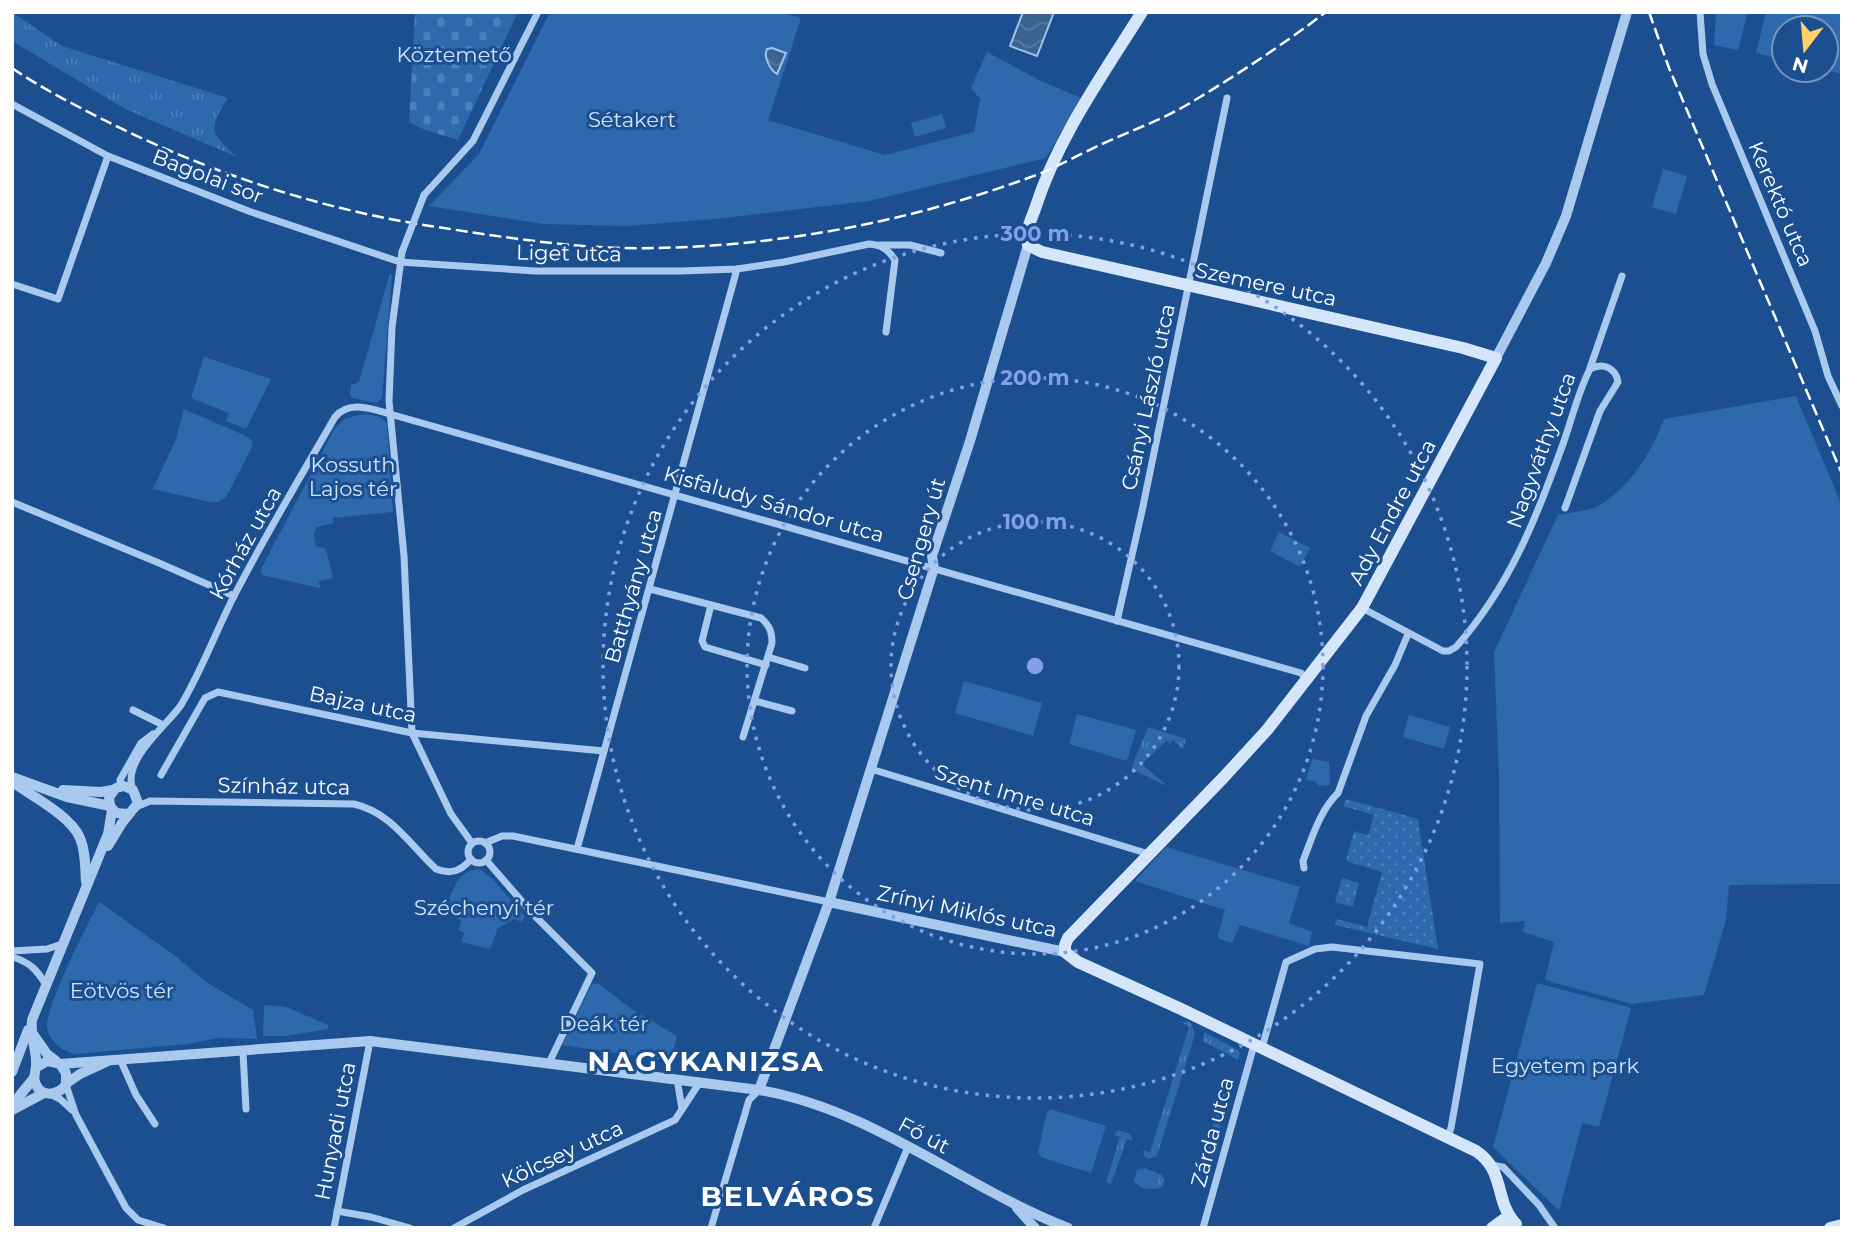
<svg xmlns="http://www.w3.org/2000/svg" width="1854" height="1240" font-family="Montserrat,sans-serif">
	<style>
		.grass { fill: url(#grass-tufts) }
		.cemetery { fill: url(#cemetery-stones) }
		.park { fill: #2e69ad }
		.garden { fill: url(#garden-dots) }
		.water { fill: url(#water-waves); stroke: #9cc4f0; stroke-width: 2 }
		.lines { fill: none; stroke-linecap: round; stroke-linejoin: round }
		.minor { stroke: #a9c9ee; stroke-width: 7 }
		.tertiary { stroke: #a9c9ee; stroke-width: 10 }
		.secondary { stroke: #d6e6fa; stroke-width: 12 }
		.rail { stroke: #fff; stroke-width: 2.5; stroke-dasharray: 12 5; stroke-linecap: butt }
		.minor-bridge { stroke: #a9c9ee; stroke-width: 7 }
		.ring { fill: none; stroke: #839eea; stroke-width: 3.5; stroke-dasharray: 3.5 7 }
		.labels { text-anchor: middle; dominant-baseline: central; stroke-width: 6; stroke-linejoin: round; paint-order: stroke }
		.park-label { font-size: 21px; fill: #cfe3fa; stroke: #1b4f8f }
		.street-label { font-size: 21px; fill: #fff; stroke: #1b4f8f }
		.district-label { font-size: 28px; font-weight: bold; letter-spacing: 2px; fill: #fff; stroke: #1b4f8f }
		.centre { fill: #839eea; stroke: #1b4f8f; stroke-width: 3.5 }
		.ring-label { font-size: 21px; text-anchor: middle; font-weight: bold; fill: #839eea; stroke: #1b4f8f; stroke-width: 6; stroke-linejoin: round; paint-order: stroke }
	</style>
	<defs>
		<pattern id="grass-tufts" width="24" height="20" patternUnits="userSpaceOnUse" patternTransform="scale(1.75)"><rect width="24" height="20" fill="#2e69ad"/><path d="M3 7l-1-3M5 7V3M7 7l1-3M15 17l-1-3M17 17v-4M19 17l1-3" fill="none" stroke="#4d80b9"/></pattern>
		<pattern id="cemetery-stones" width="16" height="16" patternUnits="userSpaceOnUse" patternTransform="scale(1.75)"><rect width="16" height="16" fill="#2e69ad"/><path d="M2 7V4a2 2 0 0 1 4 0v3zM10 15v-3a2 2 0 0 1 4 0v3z" fill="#4d80b9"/></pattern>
		<pattern id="garden-dots" width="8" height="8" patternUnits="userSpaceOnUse" patternTransform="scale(1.75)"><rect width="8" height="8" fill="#2e69ad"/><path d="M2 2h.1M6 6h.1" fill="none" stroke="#4d80b9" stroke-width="1.8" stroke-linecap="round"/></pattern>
		<pattern id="water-waves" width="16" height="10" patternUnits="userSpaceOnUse" patternTransform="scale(1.75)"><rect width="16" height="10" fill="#3c6290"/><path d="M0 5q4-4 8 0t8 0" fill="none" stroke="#597aa1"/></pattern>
	</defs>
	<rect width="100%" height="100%" fill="#1b4f8f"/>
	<g class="grass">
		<path d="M12,12l50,34 166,52c-20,30 -18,36 9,59l-112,-48 -113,-68z"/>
		<path d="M1148,727l38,12 -3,10 -10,-9 -3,4 -4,-3 -24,23 25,22 -36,-17z"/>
		<path d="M1188,1021l4,4 3,9 -38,122 -9,3 -4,-4 -1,-5 7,2 39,-125 -6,-4z"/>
		<path d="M1204,1032l34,18 2,4 -2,6 -35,-19z"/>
		<path d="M1229,1087l2,3 -20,69 -7,-2 17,-60z"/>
		<path d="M1118,1130l12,4 3,7 -6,-2 -16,45 -5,-2 14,-45 -6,-2z"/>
		<path d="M1145,1168l17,7 2,6 -2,6c-10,4 -21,3 -28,-6l3,-11z"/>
	</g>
	<path class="cemetery" d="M415,12h103l-60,128 -33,-10 -16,-8z"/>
	<g class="park">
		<path d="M550,12h232l19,6 -33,102 117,35 89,-23 6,-33 -9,-11 16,-36 54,29 40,17 -35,60 -177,43 -153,18 -91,7 -82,-2 -114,-18 50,-52z"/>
		<path d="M1716,12h32l-10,38 -24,-5z"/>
		<path d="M1766,12h76v62l-16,-4v-42h-42v32l-28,-7z"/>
		<path d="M942,114l4,14 -31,9 -4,-14z"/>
		<path d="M1663,169l24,7 -11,38 -24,-7z"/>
		<path d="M390,273l2,2 -10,123 -6,5 -24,-5 -2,-3 1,-10 8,-3z"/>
		<path d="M204,357l67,22 -25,50 -20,-8 3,-8 -38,-15z"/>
		<path d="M1796,396l46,110v378l-113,1 -3,35 -22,75 -72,9 -87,-24 9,-38 -31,-10 2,-11 -25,2 -1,-146 -5,-125 64,-137c13,-3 31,-4 42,-10 31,-19 52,-54 64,-86z"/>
		<path d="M184,409l62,27 6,5v6l-26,50 -8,5h-9l-56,-13 23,-50z"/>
		<path d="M358,415c10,-1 22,-1 29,8l6,89 -60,6v5l-16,4 -3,8 2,11 10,3 7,29 -14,3 1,7 -58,-13 -2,-4 75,-143 10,-9z"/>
		<path d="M1279,532l31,16 -10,19 -30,-16z"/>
		<path d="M964,681l78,22 -9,33 -78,-23z"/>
		<path d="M1077,714l59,16 -9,31 -58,-17z"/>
		<path d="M1409,715l41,12 -6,22 -41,-12z"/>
		<path d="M1312,759l17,3 1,23 -12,1 -2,-5 -10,-1z"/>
		<path d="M1166,847l134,40 -11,36 23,9 -3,14 -69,-21 -8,18 -15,-5 8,-28 -90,-29z"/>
		<path d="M480,869l12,9 33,39 -3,5 -8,-3 -16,9 -8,21 -29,-7 3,-9 -6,-3 4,-9 -18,-9c8,-19 12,-42 36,-43z"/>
		<path d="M99,902l75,53 32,27 47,28 4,29 -39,-1 -30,6 -111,10c-13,-1 -28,-13 -30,-27 -1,-23 40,-101 52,-125z"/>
		<path d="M1537,983l94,25 -32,119 -17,-4 -23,88 -66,-64z"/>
		<path d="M592,984h7l34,26 44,26 -6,25 -109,-16z"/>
		<path d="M264,1005l22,2 42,18v4l-42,7h-23z"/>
		<path d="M1050,1109l56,17 -15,47 -48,-15 -5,-4 8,-39z"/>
	</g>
	<g class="garden">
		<path d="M1346,799l72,20 20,130 -103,-24 1,-6 31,8 15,-55 -36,-11 8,-30 14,4 6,-20 -31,-9z"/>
		<path d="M1342,878l17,5 -6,24 -18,-5z"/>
	</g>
	<g class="water">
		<path d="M1023,12h31l-17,44 -27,-10z"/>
		<path d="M772,48l14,5 -9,21c-7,-4 -14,-18 -10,-25z"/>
	</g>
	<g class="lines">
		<g class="minor">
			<path d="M1700,12l3,42 9,30 103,247 13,45 14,30"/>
			<path d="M12,104l96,52 143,56 149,50 135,9h146l56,-2 47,-7 85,-18c12,1 19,5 26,16l-9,72"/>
			<path d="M424,195l49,-54 65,-129"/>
			<path d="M879,245h31l31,8"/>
			<path d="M402,252l-10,75 -3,74 15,155 8,177 39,81 21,29"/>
			<path d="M12,284l46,15 50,-143"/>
			<path d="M1590,368l32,-92"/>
			<path d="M12,502l147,61 75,33"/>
			<path d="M650,589l111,29c9,8 11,14 11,25l-29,94"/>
			<path d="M711,605l-9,36 3,6 61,18"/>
			<path d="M1362,608l81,43h6l7,-4c54,-61 80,-128 107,-203 9,-25 15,-52 27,-75 13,-7 26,-1 28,13l-18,29 -35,97"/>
			<path d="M1117,621l25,-110 85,-413"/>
			<path d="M768,657l37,11"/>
			<path d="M755,701l37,10"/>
			<path d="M133,710l30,15"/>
			<path d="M871,769l278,85"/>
			<path d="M161,775l44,-77 13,-6 194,41 192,18"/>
			<path d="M120,786v-6l21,-37 12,-9"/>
			<path d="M133,790c-12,-30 34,-64 48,-85 21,-35 35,-74 54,-111 31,-60 66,-118 100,-177 14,-17 37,-8 55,-3l911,259 6,6"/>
			<path d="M136,807l14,-6 204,3c38,9 55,40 82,65 15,6 25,2 35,-10"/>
			<circle cx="479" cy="852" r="11"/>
			<path d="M485,843l17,-7h11l316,66"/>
			<path d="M577,849l160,-580"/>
			<path d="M486,860l46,53 60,60 -43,90"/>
			<path d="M1304,868l-1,-7c9,-23 17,-51 35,-68l28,-77 29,-51 13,-31"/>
			<path d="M12,951l35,-2 15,-5"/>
			<path d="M12,957c18,5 25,13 34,28"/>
			<path d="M1262,1048l24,-86 29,-13 17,-2 148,17 -29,164 -3,8"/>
			<path d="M243,1052l3,57"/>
			<path d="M120,1059l16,36 19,29"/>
			<path d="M677,1079l5,30"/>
			<path d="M66,1085l10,30 50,93 12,12 26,8"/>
			<path d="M50,1094l10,5 13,12"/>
			<path d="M1491,1165l12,2 36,38 16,23"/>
			<path d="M337,1211l34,6 39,11"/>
			<path d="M334,1228l36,-187"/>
			<path d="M454,1228l69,-38 152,-70 25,-38"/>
			<path d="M711,1228l38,-128 10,-10"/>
			<path d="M874,1228l34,-81"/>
			<path d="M1203,1228l51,-183"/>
		</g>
		<g class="tertiary">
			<path d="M1496,358l50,-95 20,-47 61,-204"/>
			<path d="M12,777l55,20 43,9"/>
			<path d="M12,782c20,14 59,34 68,56 6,14 5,30 6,44"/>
			<path d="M63,790l38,2 12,-2"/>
			<path d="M108,846l14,-23 16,-20 -5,-13 -9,-4 -8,2 -7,9 1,9 6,7 13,1"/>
			<path d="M829,902l236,50"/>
			<path d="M31,1031l16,23 9,7"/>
			<path d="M60,1064l310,-23 389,49c113,19 204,97 309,138"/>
			<path d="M37,1067l10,-6 13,3 6,9v12c-9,11 -26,13 -31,-3 -2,-6 1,-11 1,-17 1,-15 -6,-27 -4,-45l76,-186 4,-24"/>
			<path d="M12,1072l16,-42"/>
			<path d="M67,1083l13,-9 26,-12"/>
			<path d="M759,1090l70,-188 105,-334 -2,-12 38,-115 58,-196"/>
			<path d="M12,1105l22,-27"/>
			<path d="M12,1110l32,-17"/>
			<path d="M1017,1208l18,20"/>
		</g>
		<g class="secondary">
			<path d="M1142,12c-40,64 -84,125 -107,197 -4,11 -11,25 -7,36l14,7 421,96 33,10 -134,250 -95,122 -44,48 -155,160 -3,7v7l13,10 103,47 295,142c29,19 19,50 38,71"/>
			<path d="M1492,1228l11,-8 13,4"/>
			<path d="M1830,1228l12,-3"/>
		</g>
		<g class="rail">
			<path d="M1649,12l20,56 173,406"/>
			<path d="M12,68c29,20 61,36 92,52 103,52 212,88 326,106 74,11 149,24 224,22 130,-2 263,-28 385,-74 21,-9 42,-20 63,-30 28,-13 57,-23 83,-38 49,-29 96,-60 141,-94"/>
		</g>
		<path class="minor-bridge" d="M402,252l22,-57"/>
	</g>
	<g class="ring">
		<circle cx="1035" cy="666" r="144"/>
		<circle cx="1035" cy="666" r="288"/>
		<circle cx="1035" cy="666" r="432"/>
	</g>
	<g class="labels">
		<g class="park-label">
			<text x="454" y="54">Köztemető</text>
			<text x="632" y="119">Sétakert</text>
			<text x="353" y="464">Kossuth<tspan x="353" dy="24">Lajos tér</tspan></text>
			<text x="484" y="907">Széchenyi tér</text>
			<text x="122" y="990">Eötvös tér</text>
			<text x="604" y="1023">Deák tér</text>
			<text x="1565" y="1065">Egyetem park</text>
		</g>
		<g class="street-label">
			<text transform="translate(208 176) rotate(21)">Bagolai sor</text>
			<text transform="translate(1781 204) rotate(67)">Kerektó utca</text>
			<text transform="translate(569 253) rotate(1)">Liget utca</text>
			<text transform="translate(1266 284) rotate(12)">Szemere utca</text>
			<text transform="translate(1148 397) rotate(-78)">Csányi László utca</text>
			<text transform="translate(1541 450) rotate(-70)">Nagyváthy utca</text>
			<text transform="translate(774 504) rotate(16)">Kisfaludy Sándor utca</text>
			<text transform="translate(1392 512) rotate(-62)">Ady Endre utca</text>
			<text transform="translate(921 539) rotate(-74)">Csengery út</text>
			<text transform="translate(245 543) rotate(-61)">Kórház utca</text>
			<text transform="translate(633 586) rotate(-74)">Batthyány utca</text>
			<text transform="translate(363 704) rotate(12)">Bajza utca</text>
			<text transform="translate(284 786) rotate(1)">Színház utca</text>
			<text transform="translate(1015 795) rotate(17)">Szent Imre utca</text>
			<text transform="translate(967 911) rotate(12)">Zrínyi Miklós utca</text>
			<text transform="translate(335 1131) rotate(-79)">Hunyadi utca</text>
			<text transform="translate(1212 1132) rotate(-75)">Zárda utca</text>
			<text transform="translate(924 1135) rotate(28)">Fő út</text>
			<text transform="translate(562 1154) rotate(-25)">Kölcsey utca</text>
		</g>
		<g class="district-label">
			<text x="706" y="1061">NAGYKANIZSA</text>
			<text x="788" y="1196">BELVÁROS</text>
		</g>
	</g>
	<circle cx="1035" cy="666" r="10" class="centre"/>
	<g class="ring-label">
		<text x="1035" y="241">300 m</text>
		<text x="1035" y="385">200 m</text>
		<text x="1035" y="529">100 m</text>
	</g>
	<rect width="1854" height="1240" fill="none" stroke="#ffffff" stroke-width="28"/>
	<g transform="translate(1805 49) rotate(196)"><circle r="33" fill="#1b4f8f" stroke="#7695bc" stroke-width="2"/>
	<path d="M0-5L12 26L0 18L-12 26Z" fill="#ffd166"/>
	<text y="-10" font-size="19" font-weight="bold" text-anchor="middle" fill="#ffffff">N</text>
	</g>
</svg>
